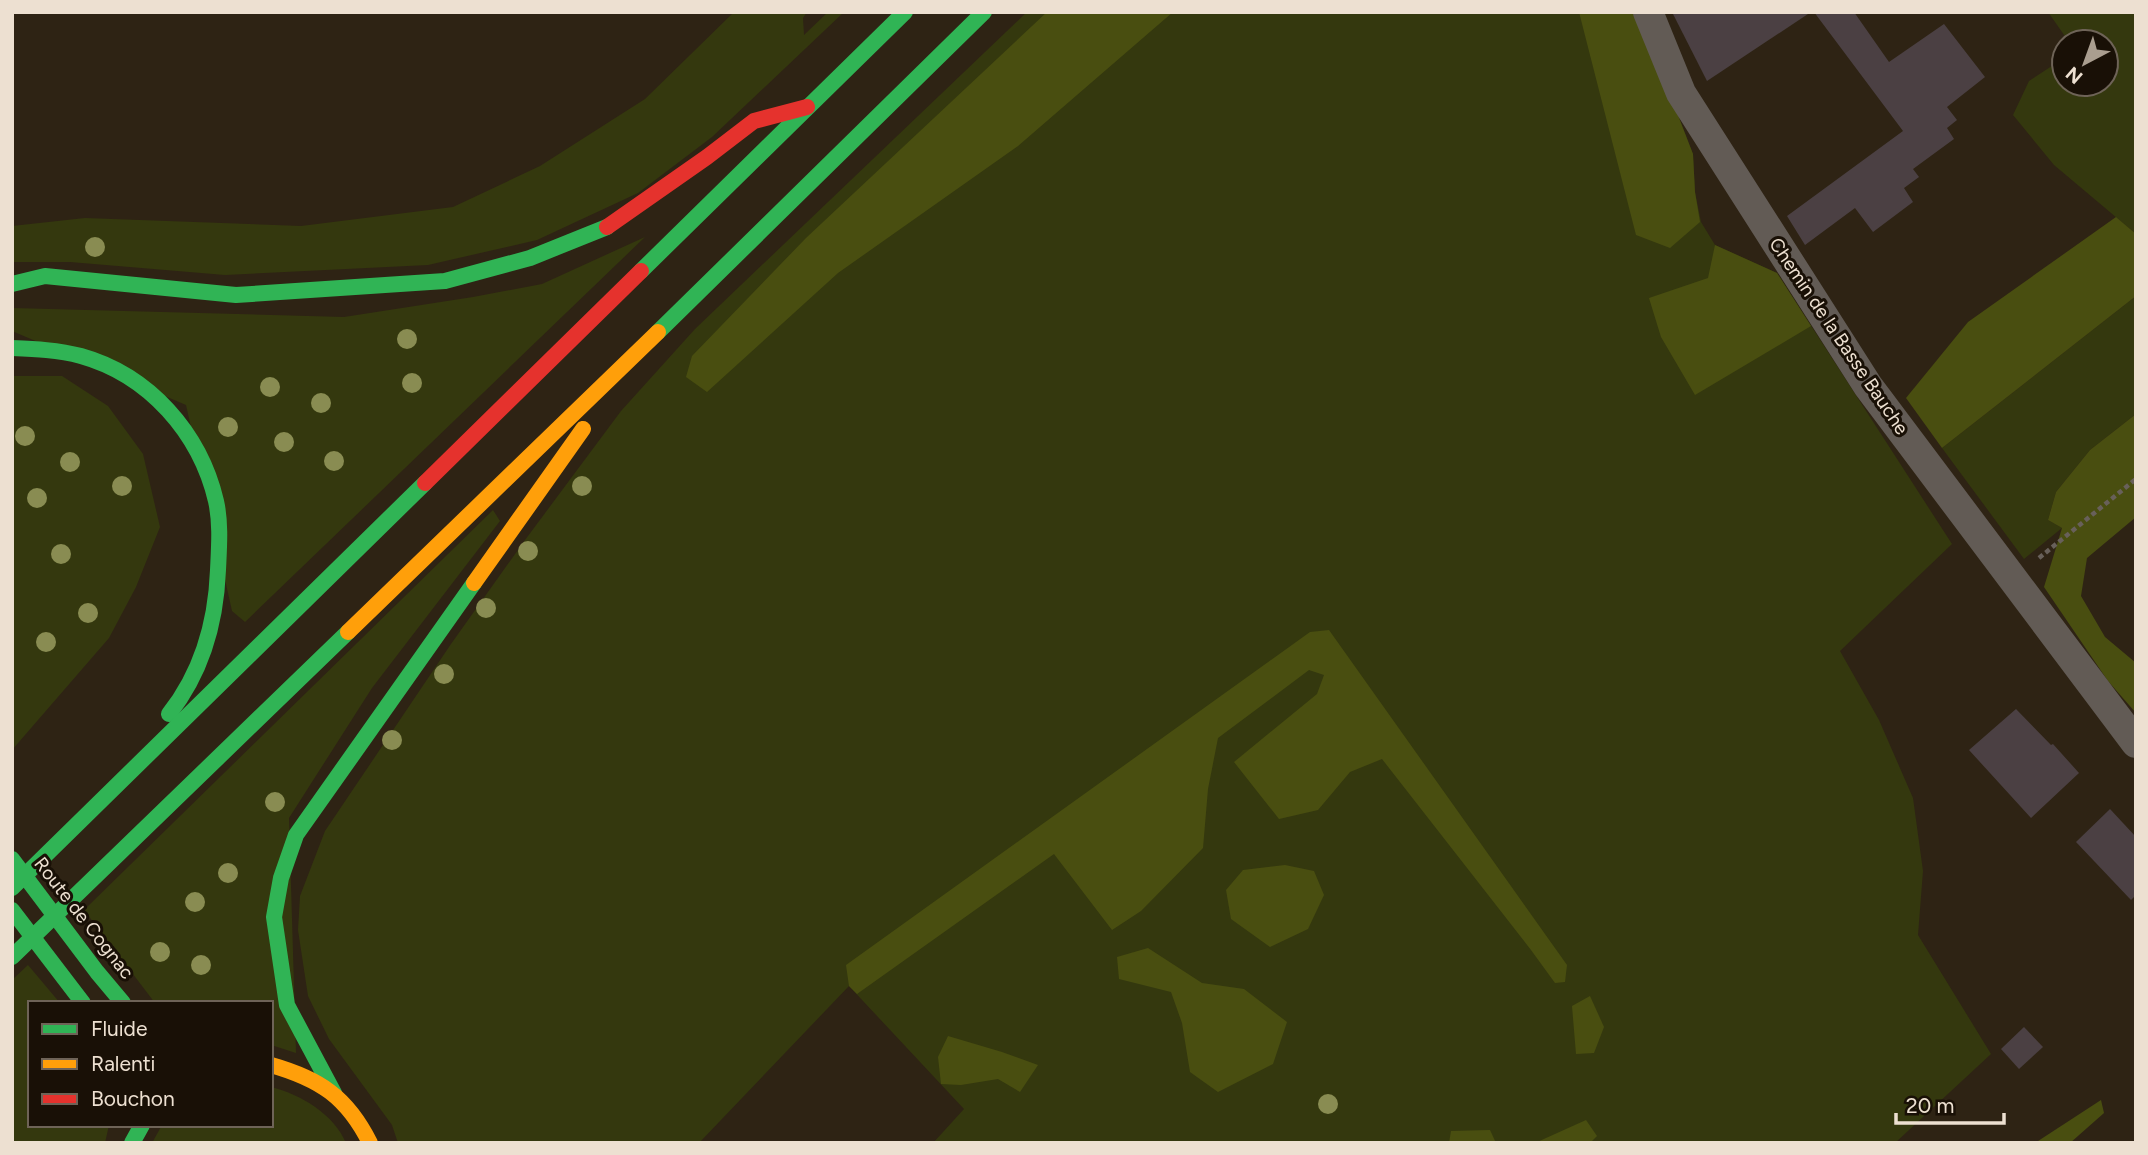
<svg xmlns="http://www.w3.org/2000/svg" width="2148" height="1155" font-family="Figtree,sans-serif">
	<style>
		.green { fill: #34380e }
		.forest { fill: #494e10 }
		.building { fill: #4b4043 }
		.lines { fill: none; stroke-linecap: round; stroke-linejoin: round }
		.path { stroke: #68605a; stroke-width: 4.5; stroke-dasharray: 5 3.5; stroke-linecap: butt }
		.street { stroke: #625b55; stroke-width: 30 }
		.fast { stroke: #30b455; stroke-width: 16 }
		.slow { stroke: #ff9f0a; stroke-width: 16 }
		.jam { stroke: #e5322d; stroke-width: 16 }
		.tree { fill: #898c52 }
		.labels { text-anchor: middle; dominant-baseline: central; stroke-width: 6; stroke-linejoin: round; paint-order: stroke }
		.street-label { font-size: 19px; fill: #ede0d1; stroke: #191006 }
	</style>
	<rect width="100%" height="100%" fill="#2e2314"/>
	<g class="green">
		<path d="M734,12h73l-4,6 1,17 24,-23h16l-132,125 -74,56 -101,47 -109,25 -203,10 -155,-13h-58v-36l73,-8 216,8 152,-19 87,-41 105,-67z"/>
		<path d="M1027,12h611l55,142 2,38 6,30 14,23 62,28 175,271 -112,107 39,69 34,78 10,73 -5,64 73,119 -96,89h-962l31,-34 -115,-123 -150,157h-301l-6,-18 -63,-86 -21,-43 -10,-66 2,-34 25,-65 126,-187 74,-104 96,-129 74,-82z"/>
		<path d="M2048,12h88v222l-82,-69 -41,-50 16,-34 35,-23v26h42v-42h-37z"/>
		<path d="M645,237l-400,385 -13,-11 -46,-206 -174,-74v-23l332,9 129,-20 69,-13z"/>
		<path d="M2136,296v118l-46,36 -34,42 -8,28 14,8 -38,31 -82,-111z"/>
		<path d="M12,376h50l46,30 35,48 17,73 -24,60 -27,51 -97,112z"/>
		<path d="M493,510l7,11 -128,167 -83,130 7,235 -25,-8v-42h-116l-71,-93z"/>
		<path d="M28,965l32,38h-30v122h79l-4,18h-93v-163z"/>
		<path d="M271,1087c29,7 63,27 75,56h-194l10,-18h109z"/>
	</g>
	<g class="forest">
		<path d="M1047,12h126l-155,134 -180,127 -131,119 -21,-15 6,-21 114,-118z"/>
		<path d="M1579,12h59l55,142 2,38 5,30 -30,26 -34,-13z"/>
		<path d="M2116,217l20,17v62l-194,152 -36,-50 62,-76z"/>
		<path d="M1715,245l62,28 34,53 -116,69 -34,-58 -12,-39 59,-20z"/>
		<path d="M2136,414v103l-49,41 -6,38 24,41 31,26v50l-28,-32 -64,-94 18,-59 -14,-8 8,-28 34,-42z"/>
		<path d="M1329,630l238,335 -2,17 -10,1 -24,-33 -149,-191 -32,13 -32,38 -39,9 -45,-57 83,-68 7,-19 -15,-5 -91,68 -10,51 -5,59 -62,63 -29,19 -58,-76 -197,140 -8,-8 -3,-21 464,-333z"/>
		<path d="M1285,865l29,6 10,24 -16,34 -38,18 -39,-28 -5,-29 17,-20z"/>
		<path d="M1148,948l54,35 42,6 43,33 -14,42 -55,28 -28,-20 -8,-49 -11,-31 -52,-13 -2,-22z"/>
		<path d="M1590,996l14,31 -10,26 -18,1 -4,-48z"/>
		<path d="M948,1036l54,16 36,13 -18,27 -22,-13 -37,6 -20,-1 -3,-27z"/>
		<path d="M2101,1100l3,13 -34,30h-35z"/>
		<path d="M1586,1120l11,16 -7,7h-55z"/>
		<path d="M1490,1130l6,13h-47l2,-12z"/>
	</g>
	<g class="building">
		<path d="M1672,12h139l-104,69z"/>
		<path d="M1814,12h40l35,50 55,-38 41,53 -38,30 10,13 -10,8 7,11 -41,30 6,8 -15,11 9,14 -40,30 -18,-24 -50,37 -18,-29 116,-85z"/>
		<path d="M2016,709l35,36 2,-1 26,29 -48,45 -62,-68z"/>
		<path d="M2110,809l26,28v58l-5,5 -55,-58z"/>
		<path d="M2024,1027l19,20 -24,22 -18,-20z"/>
	</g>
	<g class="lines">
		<path class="path" d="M2039,558l97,-79"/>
		<path class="street" d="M1648,12l33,81 187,293 268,357"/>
		<g class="fast">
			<path d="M641,271l264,-259"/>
			<path d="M12,284l33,-8 191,19 209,-14 85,-23 77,-31"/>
			<path d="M658,332l326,-320"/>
			<path d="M12,348c23,1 46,2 69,8 68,19 119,77 135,145 5,22 3,47 2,69 -2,53 -16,102 -49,144"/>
			<path d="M12,859l85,113 26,31"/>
			<path d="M12,888l413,-405"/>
			<path d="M12,910l71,93"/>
			<path d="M12,957l336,-325"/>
			<path d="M334,1093l-47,-88 -13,-88 7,-39 15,-43 178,-252"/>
			<path d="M132,1143l10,-18"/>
		</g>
		<g class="slow">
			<path d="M474,583l109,-154"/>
			<path d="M348,632l310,-300"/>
			<path d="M271,1065c49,14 76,32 99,78"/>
		</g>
		<g class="jam">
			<path d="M607,227l100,-70 47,-36 53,-14"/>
			<path d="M425,483l216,-212"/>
		</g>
	</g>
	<g class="tree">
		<circle cx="95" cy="247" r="10"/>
		<circle cx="407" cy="339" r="10"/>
		<circle cx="412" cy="383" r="10"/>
		<circle cx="270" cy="387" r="10"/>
		<circle cx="321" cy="403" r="10"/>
		<circle cx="228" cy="427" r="10"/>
		<circle cx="25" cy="436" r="10"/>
		<circle cx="284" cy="442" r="10"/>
		<circle cx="334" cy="461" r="10"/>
		<circle cx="70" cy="462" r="10"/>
		<circle cx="122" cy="486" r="10"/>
		<circle cx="582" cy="486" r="10"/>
		<circle cx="37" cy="498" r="10"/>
		<circle cx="528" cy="551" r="10"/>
		<circle cx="61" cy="554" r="10"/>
		<circle cx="486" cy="608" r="10"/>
		<circle cx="88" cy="613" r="10"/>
		<circle cx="46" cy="642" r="10"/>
		<circle cx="444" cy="674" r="10"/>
		<circle cx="392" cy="740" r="10"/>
		<circle cx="275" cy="802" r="10"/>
		<circle cx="228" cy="873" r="10"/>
		<circle cx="195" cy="902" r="10"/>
		<circle cx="160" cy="952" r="10"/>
		<circle cx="201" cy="965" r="10"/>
		<circle cx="1328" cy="1104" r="10"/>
	</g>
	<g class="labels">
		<g class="street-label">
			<text transform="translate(1839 336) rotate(56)">Chemin de la Basse Bauche</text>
			<text transform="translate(84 918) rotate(52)">Route de Cognac</text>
		</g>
	</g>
	<rect width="2148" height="1155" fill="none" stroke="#ede0d1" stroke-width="28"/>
	<rect x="28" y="1001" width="245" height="126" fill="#191006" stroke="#6e6357" stroke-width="2"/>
	<rect x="42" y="1024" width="35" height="10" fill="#30b455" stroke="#6e6357" stroke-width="2"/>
	<text x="91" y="1036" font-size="21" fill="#ede0d1">Fluide</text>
	<rect x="42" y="1059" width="35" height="10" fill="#ff9f0a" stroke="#6e6357" stroke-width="2"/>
	<text x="91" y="1071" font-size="21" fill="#ede0d1">Ralenti</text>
	<rect x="42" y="1094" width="35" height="10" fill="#e5322d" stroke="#6e6357" stroke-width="2"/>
	<text x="91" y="1106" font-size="21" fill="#ede0d1">Bouchon</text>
	<g transform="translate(2085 63) rotate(221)"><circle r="33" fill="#191006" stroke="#6e6357" stroke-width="2"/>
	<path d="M0-5L12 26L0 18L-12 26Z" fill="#aa9e8f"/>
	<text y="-10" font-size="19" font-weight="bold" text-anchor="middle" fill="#ede0d1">N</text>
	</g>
	<path d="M1896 1113v10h108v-10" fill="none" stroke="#ede0d1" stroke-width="3.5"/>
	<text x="1906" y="1113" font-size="21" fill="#ede0d1" stroke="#191006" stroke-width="5" paint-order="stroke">20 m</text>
</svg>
